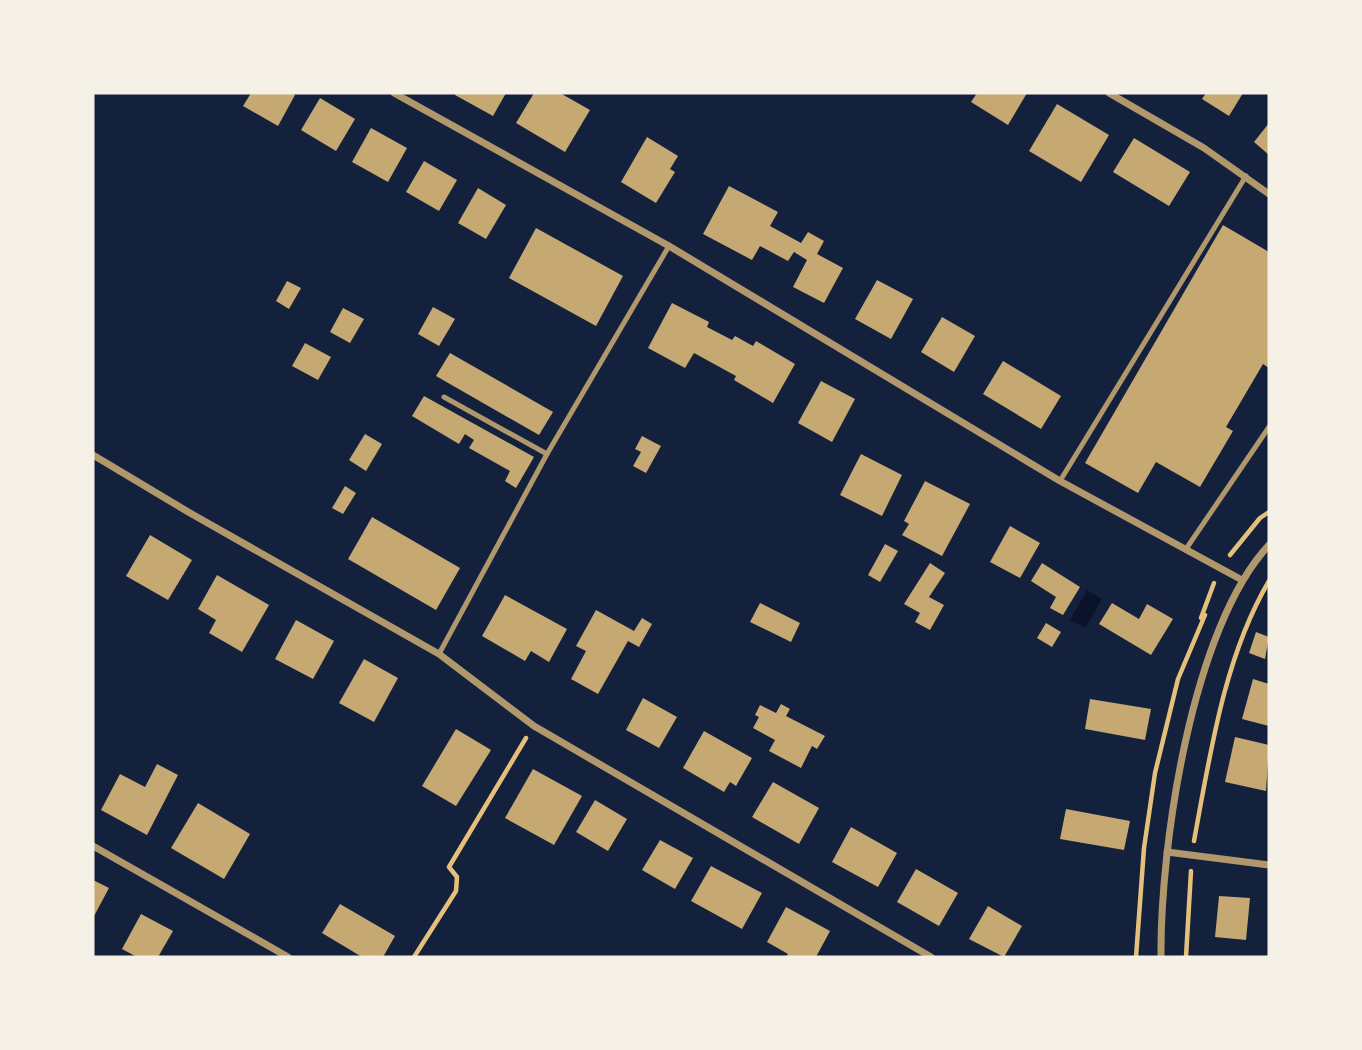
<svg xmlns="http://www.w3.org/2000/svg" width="1362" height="1050" font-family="'Titillium Web',sans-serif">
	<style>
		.water { fill: #0b132b }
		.building { fill: #c6a872 }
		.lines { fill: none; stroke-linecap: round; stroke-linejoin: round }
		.path { stroke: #e5c07b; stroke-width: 4.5 }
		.service { stroke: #b1986c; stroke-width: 5 }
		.minor { stroke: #b1986c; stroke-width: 7 }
	</style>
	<rect width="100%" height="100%" fill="#14213d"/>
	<path class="water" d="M1087,590l15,9 -17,29 -15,-8z"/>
	<g class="building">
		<path d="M251,93h41l3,2 -17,31 -35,-20z"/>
		<path d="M456,93h50l-13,23 -38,-21z"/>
		<path d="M534,93h26l30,17 -25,42 -49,-29z"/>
		<path d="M977,93h50l-19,32 -37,-23z"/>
		<path d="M1206,93h37l-14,23 -27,-17z"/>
		<path d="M320,98l35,21 -19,32 -35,-21z"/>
		<path d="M1057,104l52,31 -28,47 -52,-31z"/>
		<path d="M1269,123v32l-15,-13z"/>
		<path d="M371,128l36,20 -19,34 -36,-20z"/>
		<path d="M647,137l31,19 -8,13 5,3 -19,31 -35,-21z"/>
		<path d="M1134,138l56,34 -21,34 -56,-34z"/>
		<path d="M424,161l33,19 -18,31 -33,-19z"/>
		<path d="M729,186l49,26 -8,14 31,17 7,-11 16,9 -7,13 26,14 -19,35 -31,-16 14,-27 -13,-8 -6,9 -28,-15 -8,14 -49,-26z"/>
		<path d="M478,188l28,17 -20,34 -28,-16z"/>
		<path d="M1223,225l46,27v116l-6,-4 -37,63 7,4 -33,56 -44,-25 -18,31 -53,-30z"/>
		<path d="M536,228l87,48 -27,50 -87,-48z"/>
		<path d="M877,280l36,19 -22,40 -36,-20z"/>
		<path d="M287,281l14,7 -12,21 -13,-8z"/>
		<path d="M672,303l37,19 -2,5 25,13 3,-4 18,10 3,-5 39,23 -22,39 -39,-23 2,-4 -42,-23 -9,15 -37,-20z"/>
		<path d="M433,307l22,12 -16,27 -21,-12z"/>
		<path d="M343,308l21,11 -14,24 -20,-11z"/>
		<path d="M942,317l33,19 -21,36 -33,-20z"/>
		<path d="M305,343l26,14 -13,23 -26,-14z"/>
		<path d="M450,353l103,59 -14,23 -103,-59z"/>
		<path d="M1003,361l58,35 -20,33 -58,-35z"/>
		<path d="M821,381l34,18 -23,43 -34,-19z"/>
		<path d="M424,396l110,61 -18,31 -11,-7 5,-10 -41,-23 5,-8 -9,-6 -6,10 -47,-28z"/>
		<path d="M365,434l17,10 -16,27 -17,-11z"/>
		<path d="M642,436l19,10 -15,27 -13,-7 8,-14 -6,-3z"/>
		<path d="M861,454l41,21 -20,41 -42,-21z"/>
		<path d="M925,481l45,23 -28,52 -40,-21 7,-11 -5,-3z"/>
		<path d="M345,486l11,7 -13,21 -11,-6z"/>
		<path d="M372,517l88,51 -24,42 -88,-51z"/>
		<path d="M1010,526l30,17 -20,35 -30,-16z"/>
		<path d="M150,535l42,25 -24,40 -42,-24z"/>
		<path d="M885,544l13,7 -18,31 -12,-7z"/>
		<path d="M930,563l15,10 -16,24 15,8 -14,25 -15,-8 5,-9 -16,-9z"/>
		<path d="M1042,563l38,24 -17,28 -13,-7 6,-11 -25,-16z"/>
		<path d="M217,575l52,30 -27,47 -33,-19 7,-13 -18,-11z"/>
		<path d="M505,595l62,34 -18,33 -18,-11 -6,10 -43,-25z"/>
		<path d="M760,603l40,20 -9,19 -41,-20z"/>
		<path d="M1112,603l27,16 8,-15 26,15 -22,36 -52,-31z"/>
		<path d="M596,610l38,21 8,-13 10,6 -13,23 -11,-6 -30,53 -27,-15 15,-28 -10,-5z"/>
		<path d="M296,620l38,21 -21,38 -38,-20z"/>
		<path d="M1046,623l15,9 -9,15 -15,-9z"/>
		<path d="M1256,632l13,5 -4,22 -16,-6z"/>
		<path d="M364,659l34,19 -24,44 -35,-19z"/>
		<path d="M1253,679l16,5v42l-27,-7z"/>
		<path d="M643,698l34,19 -18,31 -33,-18z"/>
		<path d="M1090,699l61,10 -6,31 -60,-11z"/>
		<path d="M781,704l9,5 -4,7 39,20 -8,13 -5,-3 -11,22 -32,-17 6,-11 -22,-12 6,-11 -4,-2 5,-10 16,8z"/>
		<path d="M456,729l35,21 -35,56 -34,-20z"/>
		<path d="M704,731l48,27 -16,28 -6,-4 -6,10 -41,-24z"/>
		<path d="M1235,737l34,8 -3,46 -41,-9z"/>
		<path d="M157,764l21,11 -31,60 -46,-25 19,-36 25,13z"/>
		<path d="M533,769l49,27 -28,49 -49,-27z"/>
		<path d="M773,782l46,26 -20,36 -47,-27z"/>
		<path d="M595,800l32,19 -19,32 -32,-19z"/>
		<path d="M198,803l52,31 -26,45 -53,-31z"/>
		<path d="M1066,809l64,12 -6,29 -64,-11z"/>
		<path d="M851,827l46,26 -19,34 -46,-25z"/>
		<path d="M660,840l33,18 -18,31 -33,-19z"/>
		<path d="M711,866l51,27 -20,36 -51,-28z"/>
		<path d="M916,869l42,24 -19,33 -42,-24z"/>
		<path d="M93,880l16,8 -16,30z"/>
		<path d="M1219,896l31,2 -4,42 -31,-3z"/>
		<path d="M340,904l55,32 -12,21h-21l-40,-24z"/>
		<path d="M988,906l34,20 -18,31 -35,-18z"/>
		<path d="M786,907l44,24 -14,26h-30l2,-3 -21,-12z"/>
		<path d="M141,914l32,17 -15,26h-21l-15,-8z"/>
	</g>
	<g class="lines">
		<g class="path">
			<path d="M1230,555l30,-37 9,-6"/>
			<path d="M1201,618l13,-35"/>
			<path d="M1194,841c16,-86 30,-184 75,-260"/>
			<path d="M414,957l42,-66 1,-14 -8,-10 77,-129"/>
			<path d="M1136,957l8,-109 11,-75 23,-94 27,-64"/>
			<path d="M1186,957l5,-86"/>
		</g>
		<g class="service">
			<path d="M444,397l103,57"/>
			<path d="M1060,481l186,-305"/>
			<path d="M1186,549l83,-122"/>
			<path d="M439,654l108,-200 122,-208"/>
		</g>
		<g class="minor">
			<path d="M394,93l275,153 391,235 182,99"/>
			<path d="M1109,93l95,55 65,46"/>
			<path d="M93,455l97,58 249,141 95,72 397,231"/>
			<path d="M93,846l195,111"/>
			<path d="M1167,852l102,13"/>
			<path d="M1161,957c-1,-111 31,-330 108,-412"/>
		</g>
	</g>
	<rect width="1362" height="1050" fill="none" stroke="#f6f1e7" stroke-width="189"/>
</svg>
